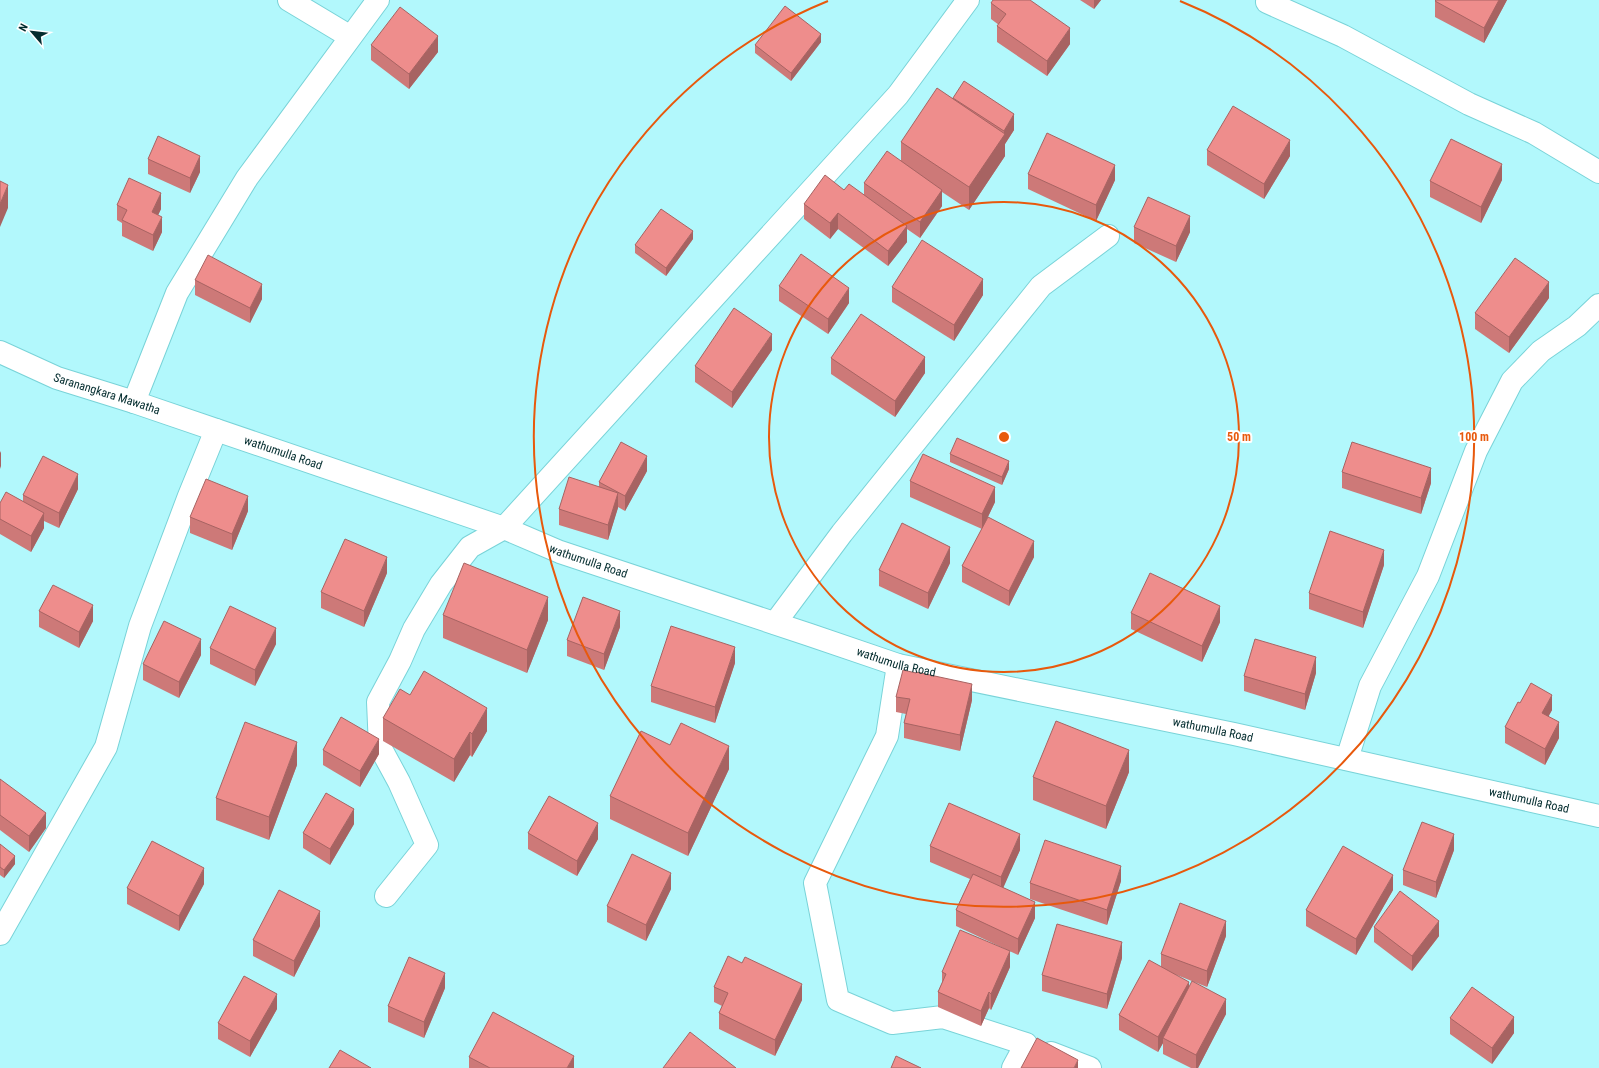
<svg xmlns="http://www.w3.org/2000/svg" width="1599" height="1068" font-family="'Roboto Condensed',sans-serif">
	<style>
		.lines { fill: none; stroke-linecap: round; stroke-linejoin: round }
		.street-casing { stroke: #79d3d8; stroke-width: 24 }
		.street { stroke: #fff; stroke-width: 22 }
		.wall { fill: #cd7978 }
		.shaded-wall { fill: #a76362 }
		.building { fill: #ee8d8c; stroke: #a76362 }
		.ring { fill: none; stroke: #e8590c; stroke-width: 2 }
		.labels { text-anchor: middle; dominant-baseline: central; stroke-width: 4; stroke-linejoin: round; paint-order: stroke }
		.street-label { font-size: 12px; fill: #032c2e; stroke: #fff }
		.centre { fill: #e8590c; stroke: #fff; stroke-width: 2 }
		.ring-label { font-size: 12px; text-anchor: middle; font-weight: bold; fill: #e8590c; stroke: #fff; stroke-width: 4; stroke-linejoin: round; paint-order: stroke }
	</style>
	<rect width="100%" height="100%" fill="#b2f8fc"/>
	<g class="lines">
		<g class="street-casing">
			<g id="street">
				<path d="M289,0l60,36"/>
				<path d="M1267,2l76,34 126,68 65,29 65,39"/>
				<path id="s1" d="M0,352l57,26 77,24 370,126 56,24 250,83 88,30 336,69 365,82"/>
				<path d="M134,402l43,-109 70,-115 131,-178"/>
				<path d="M775,623l67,-90 199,-247 67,-50"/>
				<path d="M898,665l-11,71 -72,147 23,117 54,23 51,-6 83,27 -13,24"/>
				<path d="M1347,759l23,-73 58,-110 48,-125 36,-70 29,-30 36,-25 22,-21"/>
				<path d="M386,896l41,-51 -28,-63 -19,-35 -2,-45 22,-41 14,-32 27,-45 29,-37 34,-19 394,-433 70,-95"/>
				<path d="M0,934l106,-187 34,-121 49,-130 27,-66"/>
				<path d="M1051,1053l39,15"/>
			</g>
		</g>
		<use href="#street" class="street"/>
	</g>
	<g class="wall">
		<path d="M1080,0h21l-7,9z"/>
		<path d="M1507,0l-23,43 -49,-26v-16z"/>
		<path d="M991,3l79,41 -23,32 -50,-34v-16l2,-1 -8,-6z"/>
		<path d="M821,42l-30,39 -36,-28v-8z"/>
		<path d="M371,45l67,7 -29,37 -38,-29z"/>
		<path d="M953,98l61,32 -9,14v12l-36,54 -27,-18v14l-22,32 -13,-9v13l-19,24 -50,-37 -8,10 -26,-20v-15l40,-14 20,5v-12l37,-22v-19l52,-43z"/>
		<path d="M1207,150l83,6 -26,43 -57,-34z"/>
		<path d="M148,159l52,13 -10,21 -42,-19z"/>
		<path d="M1028,174l87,6 -19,41 -68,-32z"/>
		<path d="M1502,180l-21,43 -51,-26v-16z"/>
		<path d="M117,205l44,4 -3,6 4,17 -9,19 -31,-15v-13l-5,-3z"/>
		<path d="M1134,227l56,5 -14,30 -42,-19z"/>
		<path d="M693,239l-27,37 -31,-23v-8z"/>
		<path d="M195,280l67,19 -12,24 -55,-28z"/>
		<path d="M779,286l70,17 -21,31 -49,-33z"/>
		<path d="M892,287l91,8 -29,46 -62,-39z"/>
		<path d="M1549,298l-40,55 -34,-24v-16z"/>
		<path d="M772,350l-40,58 -37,-26v-16z"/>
		<path d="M831,358l94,15 -30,44 -64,-43z"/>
		<path d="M950,454l59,15 -7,16 -52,-23z"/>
		<path d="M647,471l-22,40 -7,-4 -10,33 -49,-15v-16l40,-22v-5z"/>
		<path d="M1342,472l89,11 -10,31 -79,-26z"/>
		<path d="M910,481l85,21 -8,17 47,38 -25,49 -47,-24v-16l20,-37 -72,-32z"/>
		<path d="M78,489l-19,39 -15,-7v7l-13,24 -31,-18v-31l23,-2v-6z"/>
		<path d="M248,511l-16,39 -42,-17v-16z"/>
		<path d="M950,563l-22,46 -49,-23v-16z"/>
		<path d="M1384,565l-21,63 -54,-19v-16z"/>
		<path d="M387,573l-23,54 -43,-19v-16z"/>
		<path d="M39,611l54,10 -14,27 -40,-21z"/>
		<path d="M1131,613l89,9 -18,40 -71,-33z"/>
		<path d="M443,615l105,5 -21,53 -84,-35z"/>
		<path d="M620,627l-16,43 -37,-14v-16z"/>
		<path d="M276,644l-21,42 -45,-22v-16z"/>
		<path d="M201,655l-22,43 -36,-18v-16z"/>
		<path d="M735,663l-20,60 -64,-21v-16z"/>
		<path d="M1316,673l-11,37 -61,-19v-15z"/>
		<path d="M410,695l77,36 -15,26 -2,-2 -16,27 -71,-41v-23z"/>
		<path d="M896,697l76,3 -12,51 -56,-13v-15l2,-9 -10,-2z"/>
		<path d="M1520,703l32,7 -4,6 11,22 -14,27 -40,-22v-16z"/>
		<path d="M670,745l59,24 -41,87 -78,-37v-23z"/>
		<path d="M323,750l56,4 -19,33 -37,-22z"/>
		<path d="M297,765l-28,75 -53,-20v-22z"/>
		<path d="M1129,772l-23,57 -73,-29v-23z"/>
		<path d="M0,779l46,49 -17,24 -29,-22z"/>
		<path d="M354,824l-24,41 -27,-17v-15z"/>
		<path d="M528,833l70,6 -21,37 -49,-27z"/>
		<path d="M0,844l15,20 -11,14 -4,-3z"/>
		<path d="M930,846l90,4 -17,37 32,31 -17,37 -62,-29v-16l14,-31 -40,-17z"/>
		<path d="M1454,850l-18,48 -33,-13v-15z"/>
		<path d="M1121,881l-14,44 -77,-26v-16z"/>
		<path d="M204,884l-25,47 -52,-27v-16z"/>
		<path d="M671,889l-25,52 -39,-19v-16z"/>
		<path d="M1393,890l-37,65 -50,-29v-16z"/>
		<path d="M320,926l-26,51 -41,-21v-16z"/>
		<path d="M1374,927l65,9 -27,35 -38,-29z"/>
		<path d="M1226,936l-19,51 -33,-13 15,14 37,26 -28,54h-7l-28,-14v-11l-5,9 -39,-22v-15l42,-48v-13z"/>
		<path d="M1122,958l-15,51 -65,-18v-16z"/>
		<path d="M742,963l60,37 -27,56 -56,-27v-16l3,-7 -8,-4v-15z"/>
		<path d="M1010,967l-19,43 -2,-2 -8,18 -43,-19v-15l4,-9v-11z"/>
		<path d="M445,988l-21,50 -36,-16v-16z"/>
		<path d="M277,1009l-27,48 -32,-18v-16z"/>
		<path d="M1450,1018l64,15 -22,31 -42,-30z"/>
		<path d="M469,1057l105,11h-105z"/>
	</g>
	<g class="shaded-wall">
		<path d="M1094,0h7l-7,9z"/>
		<path d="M1499,0h8l-23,43v-15z"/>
		<path d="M1070,28v16l-23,32v-15z"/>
		<path d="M821,34v8l-30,39v-8z"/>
		<path d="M438,36v16l-29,37v-15z"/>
		<path d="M1014,114v16l-9,14v12l-36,54v-23l35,-52v-4z"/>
		<path d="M1290,140v16l-26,43v-15z"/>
		<path d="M200,156v16l-10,21v-15z"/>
		<path d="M1502,164v16l-21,43v-16z"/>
		<path d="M1115,165v15l-19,41v-16z"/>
		<path d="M8,185v23l-8,19v-23z"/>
		<path d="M942,190v16l-22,32v-16z"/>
		<path d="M161,193v16l-9,19v-16z"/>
		<path d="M838,213v16l-8,10v-16z"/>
		<path d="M1190,216v16l-14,30v-16z"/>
		<path d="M162,217v15l-9,19v-16z"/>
		<path d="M907,226v16l-19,24v-15z"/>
		<path d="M693,231v8l-27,37v-8z"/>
		<path d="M983,279v16l-29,46v-16z"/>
		<path d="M1549,282v16l-40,55v-16z"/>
		<path d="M262,284v15l-12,24v-15z"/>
		<path d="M849,288v15l-21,31v-15z"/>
		<path d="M772,334v16l-40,58v-16z"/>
		<path d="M925,357v16l-30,44v-16z"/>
		<path d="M1,451v15l-1,3v-16z"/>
		<path d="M647,456v15l-22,40v-15z"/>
		<path d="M1009,461v8l-7,16v-8z"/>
		<path d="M1431,468v15l-10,31v-16z"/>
		<path d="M78,474v15l-19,39v-15z"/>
		<path d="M995,487v15l-13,27v-15z"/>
		<path d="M618,493v15l-10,32v-15z"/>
		<path d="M248,496v15l-16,39v-16z"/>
		<path d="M44,513v15l-13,24v-16z"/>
		<path d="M1034,541v16l-25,49v-15z"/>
		<path d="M950,547v16l-22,46v-16z"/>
		<path d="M1384,550v15l-21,63v-16z"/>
		<path d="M387,557v16l-23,54v-16z"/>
		<path d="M548,597v23l-21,53v-23z"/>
		<path d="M93,605v16l-14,27v-16z"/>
		<path d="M1220,606v16l-18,40v-16z"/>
		<path d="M620,611v16l-16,43v-16z"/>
		<path d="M276,628v16l-21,42v-16z"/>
		<path d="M201,639v16l-22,43v-16z"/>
		<path d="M735,647v16l-20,60v-16z"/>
		<path d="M1316,657v16l-11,37v-16z"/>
		<path d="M972,684v16l-12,51v-16z"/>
		<path d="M1552,695v15l-10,19v-16z"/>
		<path d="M487,708v23l-15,26v-23z"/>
		<path d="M1559,722v16l-14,27v-16z"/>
		<path d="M470,732v23l-16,27v-23z"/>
		<path d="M379,739v15l-19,33v-16z"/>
		<path d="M297,742v23l-28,75v-23z"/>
		<path d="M729,746v23l-41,87v-23z"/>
		<path d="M1129,750v22l-23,57v-23z"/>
		<path d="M354,809v15l-24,41v-16z"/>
		<path d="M46,813v15l-17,24v-16z"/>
		<path d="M598,823v16l-21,37v-15z"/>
		<path d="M1020,834v16l-19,43v-16z"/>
		<path d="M1454,834v16l-18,48v-16z"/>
		<path d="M15,856v8l-11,14v-8z"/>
		<path d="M1121,866v15l-14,44v-15z"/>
		<path d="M204,868v16l-25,47v-15z"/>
		<path d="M671,873v16l-25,52v-16z"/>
		<path d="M1393,875v15l-37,65v-16z"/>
		<path d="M1035,902v16l-17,37v-16z"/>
		<path d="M320,911v15l-26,51v-16z"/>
		<path d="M1226,921v15l-19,51v-16z"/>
		<path d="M1439,921v15l-27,35v-15z"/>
		<path d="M1122,942v16l-15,51v-15z"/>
		<path d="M1010,951v16l-19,43v-16z"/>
		<path d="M445,973v15l-21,50v-16z"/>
		<path d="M1189,982v16l-26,40v5l-5,9v-15z"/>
		<path d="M802,984v16l-27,56v-16z"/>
		<path d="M989,992v16l-8,18v-15z"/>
		<path d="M277,994v15l-27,48v-16z"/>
		<path d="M1226,999v15l-28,54h-2v-13z"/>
		<path d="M1514,1017v16l-22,31v-16z"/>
		<path d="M574,1056v12h-7z"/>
		<path d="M1078,1060v8h-4z"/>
	</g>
	<g class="building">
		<path d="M993,0h37l40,28 -23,33 -50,-35 9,-12 -15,-11z"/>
		<path d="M1436,0h63l-15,28 -49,-27z"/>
		<path d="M785,6l36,28 -30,39 -36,-28z"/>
		<path d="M400,7l38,29 -29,38 -38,-29z"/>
		<path d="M964,81l50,33 -10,17 -51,-33z"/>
		<path d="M937,88l68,46 -36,53 -68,-45z"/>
		<path d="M1233,106l57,34 -26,44 -57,-34z"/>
		<path d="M1047,133l68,32 -19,40 -68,-31z"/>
		<path d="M158,136l42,20 -10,22 -42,-19z"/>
		<path d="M1451,139l51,25 -21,43 -51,-26z"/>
		<path d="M887,151l55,39 -22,32 -56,-39z"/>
		<path d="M825,175l19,15 5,-6 58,42 -19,25 -50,-38 -8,10 -26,-19z"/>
		<path d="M129,178l32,15 -9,19 10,5 -9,18 -31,-15 5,-10 -10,-5z"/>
		<path d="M0,181l8,4 -8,19z"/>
		<path d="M1148,197l42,19 -14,30 -42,-19z"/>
		<path d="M661,209l32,22 -27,37 -31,-23z"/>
		<path d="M922,240l61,39 -29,46 -62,-38z"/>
		<path d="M801,254l48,34 -21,31 -49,-33z"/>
		<path d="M208,255l54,29 -12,24 -55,-28z"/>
		<path d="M1515,258l34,24 -40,55 -34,-24z"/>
		<path d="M734,308l38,26 -40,58 -37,-26z"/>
		<path d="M861,314l64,43 -30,44 -64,-43z"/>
		<path d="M957,438l52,23 -7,16 -52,-23z"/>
		<path d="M621,442l26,14 -22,40 -26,-14z"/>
		<path d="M1352,442l79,26 -10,30 -79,-26z"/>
		<path d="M923,454l72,33 -13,27 -72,-33z"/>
		<path d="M43,456l35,18 -19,39 -36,-18z"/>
		<path d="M569,477l49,16 -10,32 -49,-16z"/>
		<path d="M206,479l42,17 -16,38 -42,-17z"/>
		<path d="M6,492l38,21 -13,23 -31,-17v-16z"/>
		<path d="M988,517l46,24 -25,50 -47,-25z"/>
		<path d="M902,523l48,24 -22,46 -49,-23z"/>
		<path d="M1330,531l54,19 -21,62 -54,-19z"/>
		<path d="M345,539l42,18 -23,54 -43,-19z"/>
		<path d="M464,563l84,34 -21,53 -84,-35z"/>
		<path d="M1150,573l70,33 -18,40 -71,-33z"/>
		<path d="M53,585l40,20 -14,27 -40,-21z"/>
		<path d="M583,597l37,14 -16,43 -37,-14z"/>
		<path d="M230,606l46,22 -21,42 -45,-22z"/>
		<path d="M164,621l37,18 -22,43 -36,-18z"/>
		<path d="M671,626l64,21 -20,60 -64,-21z"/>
		<path d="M1255,639l61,18 -11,37 -61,-18z"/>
		<path d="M903,670l13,3v-1l56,12 -12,51 -56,-12 6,-24 -14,-2z"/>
		<path d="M424,671l63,37 -15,26 -2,-2 -16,27 -71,-41 17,-29 10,6z"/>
		<path d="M1531,683l21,12 -10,18 17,9 -14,27 -40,-22 13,-25 2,1z"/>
		<path d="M341,717l38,22 -19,32 -37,-21z"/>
		<path d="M1056,721l73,29 -23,56 -73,-29z"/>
		<path d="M245,722l52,20 -28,75 -53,-19z"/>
		<path d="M681,723l48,23 -41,87 -78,-37 31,-65 29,14z"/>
		<path d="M0,779l46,34 -17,23 -29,-21z"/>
		<path d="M326,793l28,16 -24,40 -27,-16z"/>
		<path d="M549,796l49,27 -21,38 -49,-28z"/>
		<path d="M949,803l71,31 -19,43 -71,-31z"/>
		<path d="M1422,822l32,12 -18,48 -33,-12z"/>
		<path d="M1045,840l76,26 -14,44 -77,-27z"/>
		<path d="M152,841l52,27 -25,48 -52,-28z"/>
		<path d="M0,844l15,12 -11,14 -4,-3z"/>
		<path d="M1343,846l50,29 -37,64 -50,-29z"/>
		<path d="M632,854l39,19 -25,52 -39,-19z"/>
		<path d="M973,874l62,28 -17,37 -62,-29z"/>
		<path d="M279,890l41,21 -26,50 -41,-21z"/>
		<path d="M1400,891l39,30 -27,35 -38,-29z"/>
		<path d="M1180,903l46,18 -19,50 -46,-17z"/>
		<path d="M1057,924l65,18 -15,52 -65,-19z"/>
		<path d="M960,930l50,21 -19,43 -2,-2 -8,19 -43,-19 8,-18 -4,-2z"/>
		<path d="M728,956l14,7 3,-6 57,27 -27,56 -56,-27 9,-20 -14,-6z"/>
		<path d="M409,957l36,16 -21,49 -36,-16z"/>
		<path d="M1149,960l40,22 -31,55 -39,-22z"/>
		<path d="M244,976l33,18 -27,47 -32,-18z"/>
		<path d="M1192,981l34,18 -30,56 -33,-17z"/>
		<path d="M1472,987l42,30 -22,31 -42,-30z"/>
		<path d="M493,1012l81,44 -7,12h-77l-21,-11z"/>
		<path d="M690,1032l46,36h-73z"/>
		<path d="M1037,1038l41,22 -4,8h-53z"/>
		<path d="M340,1050l31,18h-42z"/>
		<path d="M896,1056l25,12h-30z"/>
	</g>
	<g class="ring">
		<circle cx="1004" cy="437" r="235"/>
		<path d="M1180 1A470 470 0 1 1 828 1"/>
	</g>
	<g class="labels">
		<g class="street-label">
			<text stroke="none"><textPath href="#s1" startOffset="115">Saranangkara Mawatha</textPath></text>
			<text stroke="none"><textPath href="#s1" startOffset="301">wathumulla Road</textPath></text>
			<text stroke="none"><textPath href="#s1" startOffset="625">wathumulla Road</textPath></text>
			<text stroke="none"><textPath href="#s1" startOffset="949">wathumulla Road</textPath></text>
			<text stroke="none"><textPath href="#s1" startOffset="1273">wathumulla Road</textPath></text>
			<text stroke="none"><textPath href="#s1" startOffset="1597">wathumulla Road</textPath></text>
		</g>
	</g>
	<circle cx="1004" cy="437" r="6" class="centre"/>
	<g class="ring-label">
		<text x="1239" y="441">50 m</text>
		<text x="1474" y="441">100 m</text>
	</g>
	<g transform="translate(32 32) rotate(298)" stroke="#ffffff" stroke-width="3" paint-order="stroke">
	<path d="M0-3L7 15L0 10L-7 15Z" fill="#032c2e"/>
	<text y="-6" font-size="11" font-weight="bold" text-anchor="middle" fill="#032c2e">N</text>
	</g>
</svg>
